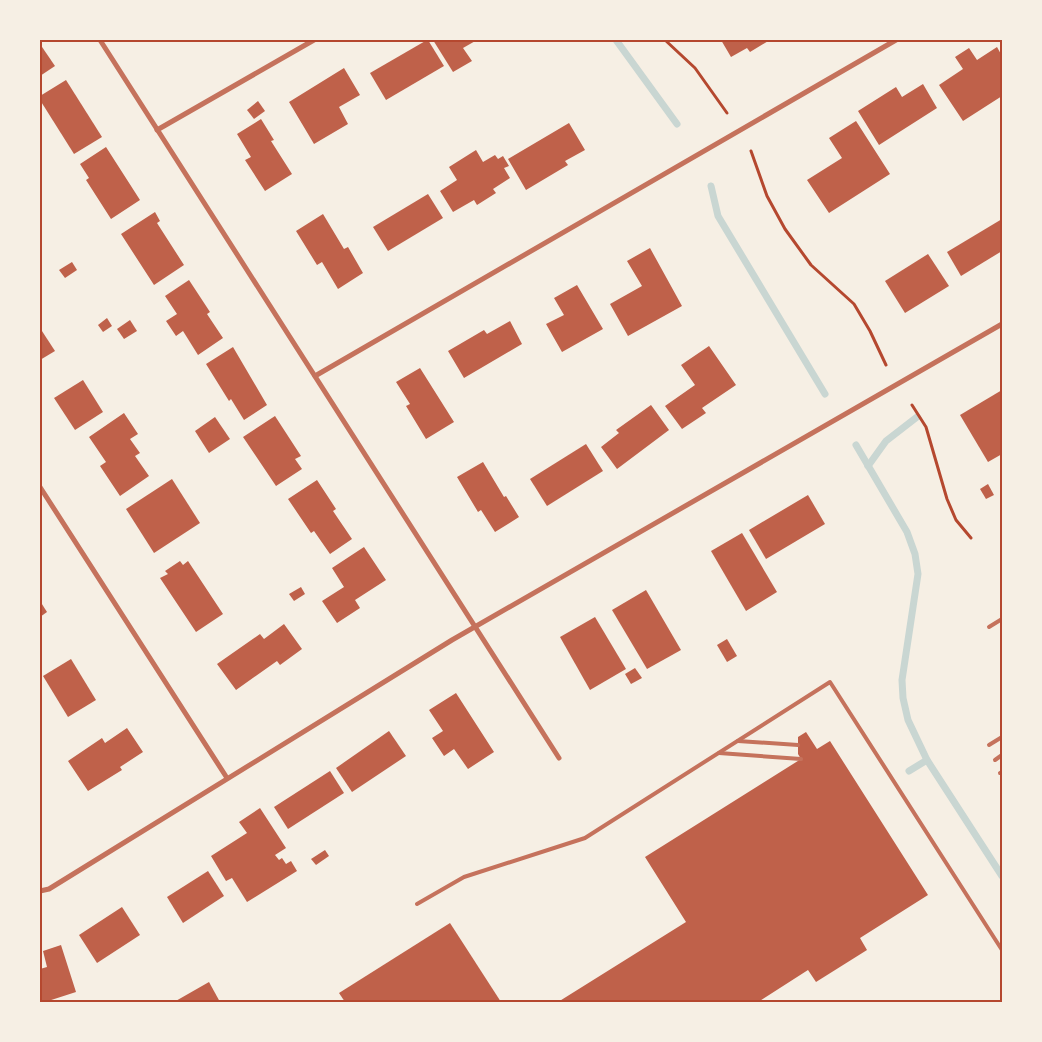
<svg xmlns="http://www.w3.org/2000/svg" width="1042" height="1042" font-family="Mulish,sans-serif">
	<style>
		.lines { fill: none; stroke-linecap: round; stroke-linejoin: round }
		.stream { stroke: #c9d6d2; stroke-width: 7 }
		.building { fill: #bf614a }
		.path { stroke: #b5482f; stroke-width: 3 }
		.service { stroke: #c5725c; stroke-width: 4 }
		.minor { stroke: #c5725c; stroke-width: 5 }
		.neatline { fill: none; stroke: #b5482f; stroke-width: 2 }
	</style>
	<rect width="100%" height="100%" fill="#f6efe4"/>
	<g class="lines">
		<g class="stream">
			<path d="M616,40l61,84"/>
			<path d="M711,186l7,30 107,178"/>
			<path d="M856,445l51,87 8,22 3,20 -16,106 1,18 5,22 19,40 75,116"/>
			<path d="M868,466l18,-25 31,-24"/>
			<path d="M909,771l18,-11"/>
		</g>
	</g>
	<g class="building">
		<path d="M427,40h1l16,26 -58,34 -16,-27z"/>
		<path d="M433,40h44l-14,8 9,13 -19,11z"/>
		<path d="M721,40h49l-20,12 -3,-4 -16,9z"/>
		<path d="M40,44l15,22 -15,10z"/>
		<path d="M997,47l5,9v40l-39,25 -24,-36 24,-16 -8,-12 14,-9 8,12z"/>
		<path d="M344,68l16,27 -21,12 9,17 -34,20 -25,-42z"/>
		<path d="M66,80l36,57 -28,17 -34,-54v-4z"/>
		<path d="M923,84l14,24 -58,37 -21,-34 38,-24 6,10z"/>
		<path d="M258,101l7,10 -11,8 -7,-9z"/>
		<path d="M261,119l13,21 -3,1 21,33 -27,17 -20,-31 6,-3 -14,-23z"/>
		<path d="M856,121l34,53 -61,39 -22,-33 35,-22 -13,-20z"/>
		<path d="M569,123l16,27 -20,11 3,4 -42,25 -18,-31z"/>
		<path d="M106,147l34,53 -29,19 -25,-39 3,-2 -9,-14z"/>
		<path d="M476,150l7,12 12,-7 3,4 5,-3 6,10 -5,2 6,10 -17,11 3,4 -19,12 -3,-5 -21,12 -13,-21 17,-11 -8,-13z"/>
		<path d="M428,194l15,24 -55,33 -15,-24z"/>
		<path d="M155,212l5,9 -3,2 27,42 -30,20 -33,-51z"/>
		<path d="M323,214l21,35 4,-2 15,26 -25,16 -16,-27 -5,3 -21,-34z"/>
		<path d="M1002,219v32l-41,25 -14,-24z"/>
		<path d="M650,248l32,58 -54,30 -18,-32 32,-18 -15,-25z"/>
		<path d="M928,254l21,32 -44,27 -20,-32z"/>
		<path d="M72,262l5,8 -12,8 -6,-8z"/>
		<path d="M189,280l21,32 -3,2 16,24 -25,17 -15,-24 -7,5 -10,-15 11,-7 -12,-18z"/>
		<path d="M577,285l26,44 -41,23 -16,-28 18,-9 -10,-17z"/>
		<path d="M107,318l5,8 -9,6 -5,-7z"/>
		<path d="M130,320l7,11 -13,8 -7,-10z"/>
		<path d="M510,321l12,23 -58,34 -16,-27 36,-21 3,4z"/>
		<path d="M40,328l15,23 -15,9z"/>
		<path d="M709,346l27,39 -34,23 4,5 -24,16 -17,-23 30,-21 -14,-20z"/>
		<path d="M233,347l34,58 -23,15 -13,-21 -2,2 -23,-37z"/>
		<path d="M420,368l34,54 -28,17 -20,-33 4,-2 -14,-22z"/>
		<path d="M83,380l20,32 -28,18 -21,-32z"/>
		<path d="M1002,390v64l-14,8 -28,-47z"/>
		<path d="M651,405l18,25 -52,39 -16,-22 18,-14 -3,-3z"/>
		<path d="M124,413l14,21 -8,5 10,14 -5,3 14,20 -29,20 -20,-30 6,-4 -17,-25z"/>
		<path d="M275,416l26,40 -6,3 7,10 -26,17 -33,-49z"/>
		<path d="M215,417l15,22 -21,14 -14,-22z"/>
		<path d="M586,444l17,27 -56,35 -17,-27z"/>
		<path d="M483,462l21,35 2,-1 13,21 -24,15 -14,-22 -3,2 -21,-35z"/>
		<path d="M172,479l28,44 -46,30 -28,-44z"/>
		<path d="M317,480l19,29 -3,2 19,28 -22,15 -16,-23 -3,2 -23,-34z"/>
		<path d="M988,484l6,11 -8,4 -6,-10z"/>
		<path d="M808,495l17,29 -59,35 -17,-29z"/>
		<path d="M742,533l35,59 -31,19 -35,-60z"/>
		<path d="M364,547l22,33 -31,20 5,8 -23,15 -15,-22 22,-14 -12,-19z"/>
		<path d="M180,561l3,4 5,-4 35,53 -27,18 -36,-54 8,-4 -3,-3z"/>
		<path d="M301,587l4,7 -11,7 -5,-7z"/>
		<path d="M646,590l35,60 -34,19 -35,-59z"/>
		<path d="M40,601l7,11 -7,5z"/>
		<path d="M595,617l31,52 -36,21 -30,-53z"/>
		<path d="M284,624l18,25 -22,16 -3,-4 -41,29 -19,-26 43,-30 4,5z"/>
		<path d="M727,639l10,17 -10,6 -10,-17z"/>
		<path d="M71,659l25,41 -28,17 -25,-41z"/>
		<path d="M635,668l7,10 -11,6 -6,-10z"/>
		<path d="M456,693l38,59 -26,17 -14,-20 -10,7 -12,-18 11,-7 -14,-21z"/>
		<path d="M127,728l16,24 -23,15 2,3 -34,21 -20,-30 34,-23 3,5z"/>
		<path d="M389,731l17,25 -54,36 -16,-24z"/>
		<path d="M806,732l11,17 13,-8 98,154 -68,43 7,12 -51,32 -8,-12 -50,32h-200l128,-80 -41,-65 156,-98 -3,-5v-17z"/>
		<path d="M330,771l14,22 -56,36 -14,-22z"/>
		<path d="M260,808l26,40 -11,7 4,5 3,-2 4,6 5,-3 6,10 -50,31 -15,-24 -6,3 -15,-25 36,-23 -8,-11z"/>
		<path d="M325,850l4,6 -13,9 -5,-6z"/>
		<path d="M208,871l16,25 -41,27 -16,-26z"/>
		<path d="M122,907l18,28 -43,28 -18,-28z"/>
		<path d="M450,923l51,79h-156l-6,-9z"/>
		<path d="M61,945l15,47 -31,10h-5v-33l7,-2 -4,-16z"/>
		<path d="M209,982l11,20h-46z"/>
	</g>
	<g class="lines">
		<g class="path">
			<path d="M665,40l30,28 32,45"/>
			<path d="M751,151l16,45 18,33 26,36 43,39 16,27 16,34"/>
			<path d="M912,405l14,22 21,72 9,21 15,18"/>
		</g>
		<g class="service">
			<path d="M989,627l13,-8"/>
			<path d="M738,741l60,4"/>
			<path d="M989,745l13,-8"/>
			<path d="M719,753l82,6"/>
			<path d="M995,760l7,-5"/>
			<path d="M1000,773l2,-1"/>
			<path d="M417,904l47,-27 121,-39 245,-156 172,268"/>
		</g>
		<g class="minor">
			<path d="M100,40l459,718"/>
			<path d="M157,130l157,-90"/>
			<path d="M315,376l581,-336"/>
			<path d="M40,487l187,291"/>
			<path d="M40,891l9,-2 403,-249 550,-316"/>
		</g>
	</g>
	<rect width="1042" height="1042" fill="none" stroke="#f6efe4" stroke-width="82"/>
	<rect x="41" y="41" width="960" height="960" class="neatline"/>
</svg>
